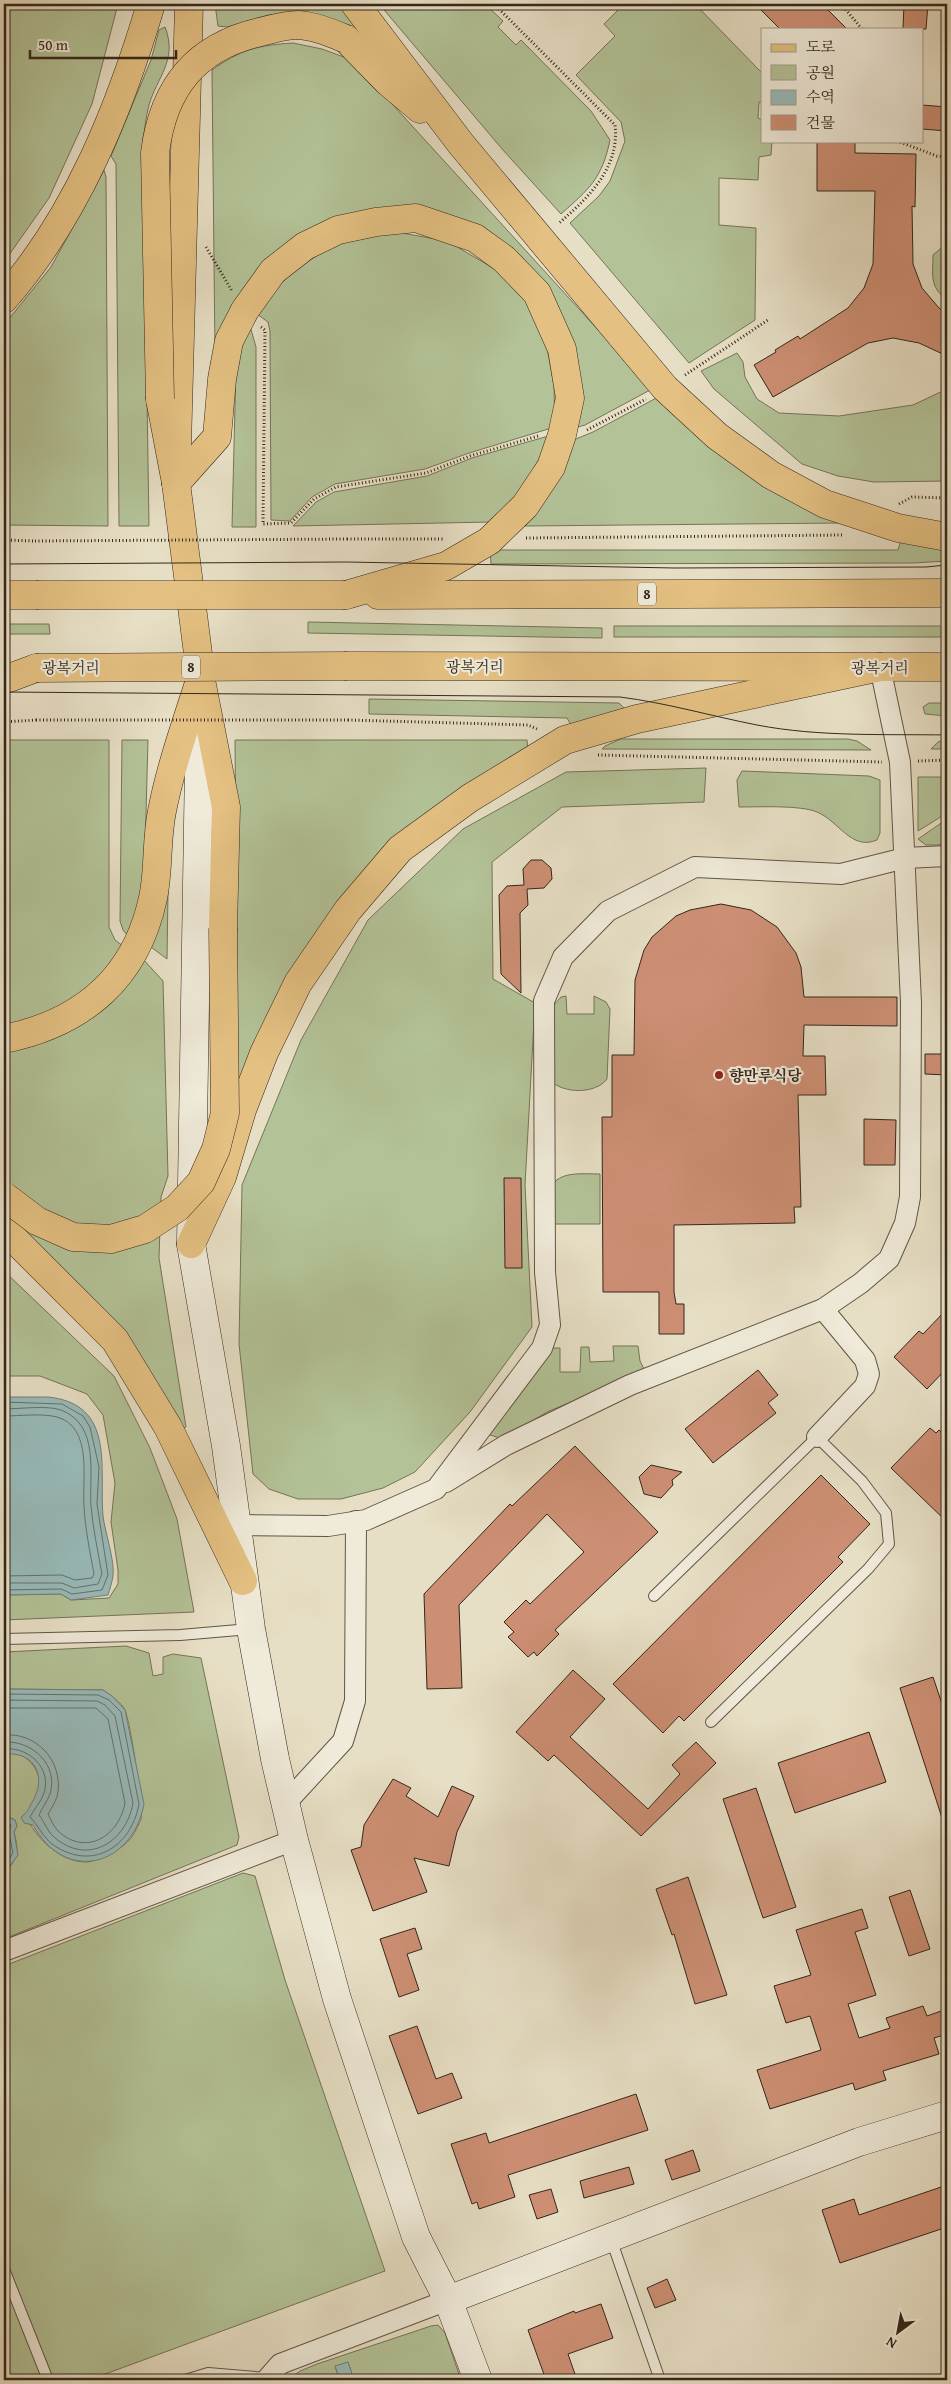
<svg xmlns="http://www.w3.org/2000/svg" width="951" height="2384" font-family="'Gentium Book Plus','Noto Serif KR',serif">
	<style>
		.green { fill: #b3c297; stroke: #747458 }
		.water { fill: #98bbbb; stroke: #70807b }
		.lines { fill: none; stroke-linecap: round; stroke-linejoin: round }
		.shore { stroke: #66716a; stroke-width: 1 }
		.building { fill: #cd8f74; stroke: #34271a }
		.lane-casing { stroke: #615545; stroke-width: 12 }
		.street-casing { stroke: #615545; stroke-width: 22 }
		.secondary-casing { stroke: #34271a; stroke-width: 29 }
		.primary-casing { stroke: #34271a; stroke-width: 29 }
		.highway-casing { stroke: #34271a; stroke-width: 29 }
		.path { stroke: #34271a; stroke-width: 3; stroke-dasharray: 1 2.5; stroke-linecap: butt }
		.lane { stroke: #efead9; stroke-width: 10 }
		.street { stroke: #efead9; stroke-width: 20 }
		.secondary { stroke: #efead9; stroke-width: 28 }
		.primary { stroke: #e4c082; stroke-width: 28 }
		.highway { stroke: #e4c082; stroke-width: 28 }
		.tram { stroke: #34271a; stroke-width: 1 }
		.highway-bridge-casing { stroke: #34271a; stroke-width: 29; stroke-linecap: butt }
		.path-bridge { stroke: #34271a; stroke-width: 3; stroke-dasharray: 1 2.5; stroke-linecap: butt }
		.highway-bridge { stroke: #e4c082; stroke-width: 28 }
		.poi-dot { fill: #8f2418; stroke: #efead9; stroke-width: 2 }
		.labels { text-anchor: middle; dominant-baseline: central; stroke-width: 4.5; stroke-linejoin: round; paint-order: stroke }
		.shield { fill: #efead9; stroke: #6c6253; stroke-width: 1 }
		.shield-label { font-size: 14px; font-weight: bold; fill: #34271a }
		.street-label { font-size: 15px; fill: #34271a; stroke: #efead9 }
		.poi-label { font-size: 15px; font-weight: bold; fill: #34271a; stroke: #efead9; text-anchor: start }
	</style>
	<rect width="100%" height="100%" fill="#e7dfc5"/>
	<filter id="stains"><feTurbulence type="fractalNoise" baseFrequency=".004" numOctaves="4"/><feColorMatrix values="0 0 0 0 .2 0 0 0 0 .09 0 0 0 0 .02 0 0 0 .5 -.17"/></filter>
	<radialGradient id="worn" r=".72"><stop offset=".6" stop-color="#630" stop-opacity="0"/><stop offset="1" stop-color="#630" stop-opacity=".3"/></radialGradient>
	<g class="green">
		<path d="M4,4h114l-26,100 -43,94 -45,64z"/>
		<path d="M215,4h127l71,86 -117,-77 -28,2 -41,12 -9,-1z"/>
		<path d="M379,4h106l18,17 -5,6 18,18 5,-5 70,71 19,29c-8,39 -21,49 -49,74l-58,-64z"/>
		<path d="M624,4h71l67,69v29h-3l-1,16 4,2v21h10l-1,14 -12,2 -1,23 -39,-2v47l37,3 -1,92 -66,43 -119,-140 29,-27 11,-15 15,-40 -4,-19 -45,-47 39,-39 -11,-12z"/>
		<path d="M165,27c13,33 -8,50 -16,78 -3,11 -4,23 -6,34l6,387h-30l-3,-362 -5,-8 40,-96 8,-30z"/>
		<path d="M293,43l29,6 30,11 300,329 -67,36 -11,3 2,-61 -95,-136 -155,-6 -111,130 -3,-285c28,-20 46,-25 81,-27z"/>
		<path d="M104,170l2,7 2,349 -104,-1v-200l47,-58z"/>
		<path d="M396,232l51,9 46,27 35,35 17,34 9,49 1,41 -86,26 -44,16 -90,15 -23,13 -22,24 -19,-1 -1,-189 -2,-9 -11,-8c19,-33 57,-61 93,-74 13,-5 31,-6 46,-8z"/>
		<path d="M946,244h1v56c-18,-14 -14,-24 -14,-45z"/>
		<path d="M250,326l6,21v180h-24l4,-162 9,-30z"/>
		<path d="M737,353l6,9 2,15 12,22 22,14 60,3 74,-11 34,-16v92l-73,1 -36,-6 -36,-12 -88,-75 -13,-18z"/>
		<path d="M660,396l182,127 -317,3 22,-30 24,-55 22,-9z"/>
		<path d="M545,437h5c-15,32 -32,61 -58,85l-199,4 23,-24 18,-10 93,-16 45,-18z"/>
		<path d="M901,540l46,10v11l-34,2 -422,1 -1,-14h408z"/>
		<path d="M308,622l294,6v10l-294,-5z"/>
		<path d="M4,624h45l1,10h-46z"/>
		<rect x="614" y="626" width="333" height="11"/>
		<path d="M369,699l250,4 6,6 -51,21 -7,-12 -198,-4z"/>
		<path d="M929,703h18v13l-22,-2 -2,-7z"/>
		<path d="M621,739h227l9,2 14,9 -269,-1 3,-3z"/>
		<path d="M947,739v10h-16l7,-7z"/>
		<path d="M4,740h105v187l6,13 8,6 -27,37 -49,33 -43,11z"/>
		<path d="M122,740h26l-4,148 -16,48 -5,-6 -3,-9z"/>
		<path d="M235,740h292l1,10 -152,116 -138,237z"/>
		<path d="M706,768l-2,34 -142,5 -70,55 1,117 42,24 -10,182 7,142 -62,85 -55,60 -32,16 -42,11h-43l-29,-10 -16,-15 -14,-130 3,-159 59,-145 67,-120 95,-91 103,-57z"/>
		<path d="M742,771l127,5 11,4v53l-3,7c-26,11 -38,-19 -60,-28 -17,-7 -57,-5 -78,-5l-2,-27z"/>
		<path d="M918,777h29v36l-29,18z"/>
		<path d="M947,819v14l-7,12h-14l-8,-6z"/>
		<path d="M169,826l-2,133 -20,-15z"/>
		<path d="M142,958l21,23 5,195 -7,21 -2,61 27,169 -3,2 -164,-199 -11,-51 -4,-5v-126l49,-13 46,-23z"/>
		<path d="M566,996l1,18h27v-18l12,6 4,7 -3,70c-11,15 -43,15 -56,2l3,-76 7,-8z"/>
		<path d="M600,1174v50h-48l1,-40c9,-13 32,-10 47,-10z"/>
		<path d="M4,1271l110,105 36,72 27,71 17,93 -190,8v-25l57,-1 10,6 38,-2 9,-14v-14l-7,-48 4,-39 -12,-68 -16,-21 -47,-18h-36z"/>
		<path d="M613,1346h25l2,15 5,10 -98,41 -38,23 -9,3 -10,-3v-7l61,-80h9v24h20l1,-25h8l1,15 24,-1z"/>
		<path d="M126,1646l23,7 4,23 10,-2v-17l10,-3 28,4 38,179 -2,8 -233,94v-65c14,-15 15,-23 10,-42l3,-6 -2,-6 -11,-5v-61c3,-1 9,-2 12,-1 15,4 27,22 23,38 -2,7 -9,18 -14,24 11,22 34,48 63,47 6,-1 12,-4 17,-7 21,-8 27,-15 36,-36 3,-9 -11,-98 -16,-109 -4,-8 -15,-15 -22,-20l-99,-1v-37z"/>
		<path d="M243,1873l12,3 30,104 100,291 -296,109h-85v-414z"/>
		<path d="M438,2325l7,8 16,47h-33l-20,-6 -23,6h-31l-6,-18 -13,5 5,13h-53l13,-9 17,-7 114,-38z"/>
	</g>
	<g class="water">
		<path d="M48,1397c68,7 51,71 55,119 2,16 12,45 10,60 -1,6 -3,13 -5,19l-37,5 -10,-6 -57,1v-198z"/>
		<path d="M4,1689l99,1 9,6 13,14 19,94c-12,63 -79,80 -111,21l-9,-2 -3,-6c6,-4 7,-7 10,-13 17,-26 5,-53 -27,-50z"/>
		<path d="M4,1815l11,5 2,6 -3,6 4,23 -14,19z"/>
		<path d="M348,2362l6,18h-14l-5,-14z"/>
	</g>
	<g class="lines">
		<g class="shore">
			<path d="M4,1402l58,2 21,12 7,11 9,40 -2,37 11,71 -6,15 -30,4 -11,-5 -57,1"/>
			<path d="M4,1409c15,0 43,-4 57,1 39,15 28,63 30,96 2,23 7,46 11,68l-4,10 -24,4 -12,-5h-58"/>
			<path d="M4,1416c16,0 37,-3 53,1 36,10 25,62 27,89 1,23 6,45 10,68l-2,4 -17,2 -13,-5 -58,1"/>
			<path d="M4,1694l94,1 11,5 12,12 18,92c-8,44 -48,68 -87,40 -9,-7 -14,-19 -22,-27 4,-8 11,-15 14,-24 8,-25 -16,-47 -40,-44"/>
			<path d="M4,1700l93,1 8,4 10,11 18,87c-7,40 -46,63 -79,34 -7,-6 -10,-16 -15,-22 3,-7 8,-13 11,-21 9,-29 -18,-54 -46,-52"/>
			<path d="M4,1708h92l12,11 17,84c-6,33 -39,54 -67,28 -4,-4 -7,-11 -10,-17 4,-7 9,-14 10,-22 4,-32 -22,-60 -54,-57"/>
			<path d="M4,1821l7,4 -2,8 4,20 -9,14"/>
		</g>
	</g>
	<g class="building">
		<path d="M755,4h67l25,25h-67z"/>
		<path d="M904,4h24l-2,25h-23z"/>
		<path d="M922,105l25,2v24l-25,-2z"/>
		<path d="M817,141h38v12l61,1 -1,53 -3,-1 1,58 9,24 17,20 8,6v42l-28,-13 -26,-5 -25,5 -95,54 -19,-32 22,-13 -1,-2 23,-14 2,3 48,-31 16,-20 9,-24 2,-73h-58z"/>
		<path d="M531,860h11l9,8 1,11 -8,9 -17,1 1,16 -8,8 1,80 -20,-19 -2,-79 8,-9 17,-1 -1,-16z"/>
		<path d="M721,904l30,6 26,17 19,26 5,14 3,30h93v29l-93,-1 -1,31h22l1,39h-28l3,112h-7l1,16 -121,2v67l2,12h8v30h-25v-42h-56l-1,-175h10v-62h22l1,-75 9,-30 8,-13 24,-21 14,-6z"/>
		<path d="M925,1054h22v21l-22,-1z"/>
		<path d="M864,1119l32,1 -1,45h-31z"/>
		<path d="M504,1178h17l1,90h-17z"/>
		<path d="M947,1309v59l-20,21 -33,-32 25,-26 4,3z"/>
		<path d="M758,1370l20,25 -10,8 8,10 -63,50 -28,-34z"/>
		<path d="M930,1428l6,5 3,-3 8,6v86l-56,-54z"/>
		<path d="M575,1446l83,86 -103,98 4,4 -22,22 -3,-4 -6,5 -20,-20 6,-5 -10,-10 22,-22 4,4 54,-52 -37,-38 -88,91 3,83 -35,1 -3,-95 86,-90 2,2z"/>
		<path d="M651,1465l31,7 -10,8 1,5 -12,13 -17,-4 -5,-17z"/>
		<path d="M821,1475l49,49 -32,33 5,5 -159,159 -5,-5 -16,17 -50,-49z"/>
		<path d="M573,1670l32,29 -35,38 78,72 32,-35 -8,-9 24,-23 20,21 -75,73 -87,-81 -6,6 -32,-29z"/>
		<path d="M933,1677l14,42v104l-3,1 -44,-136z"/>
		<path d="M869,1732l17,50 -91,31 -17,-50z"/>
		<path d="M393,1779l18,9 -5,8 32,21 14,-31 22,10 -17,36 -8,34 -35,-8 13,34 -54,19 -22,-61 10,-3 3,-22z"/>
		<path d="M756,1788l40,119 -33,11 -40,-119z"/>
		<path d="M688,1877l39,118 -32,9 -21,-70 -2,1 -16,-46z"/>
		<path d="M910,1890l20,59 -21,7 -20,-59z"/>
		<path d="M862,1909l6,19 -13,4 21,63 -28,9 11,34 31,-10 -4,-10 37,-12 4,10 17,-6 3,10v14l-13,4 5,16 -56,17 3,9 -31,10 -2,-7 -83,26 -13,-39 64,-20 -11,-34 -24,7 -12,-37 37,-11 -15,-45z"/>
		<path d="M415,1928l7,21 -15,5 12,36 -20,7 -19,-58z"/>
		<path d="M417,2026l19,53 16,-6 10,25 -44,16 -29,-78z"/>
		<path d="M636,2094l12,36 -140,45 7,22 -36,12 -2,-7 -5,2 -21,-60 35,-11 3,10z"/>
		<path d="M693,2150l7,21 -28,9 -7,-20z"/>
		<path d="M629,2167l5,17 -50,14 -4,-17z"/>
		<path d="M947,2185v42l-107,36 -18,-53 32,-11 5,16z"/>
		<path d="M551,2189l7,23 -21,7 -8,-24z"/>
		<path d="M667,2279l9,21 -21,8 -8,-20z"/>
		<path d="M601,2304l12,34 -45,16 9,26h-31l-18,-50 46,-19 1,2z"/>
	</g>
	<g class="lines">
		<g class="lane-casing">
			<g id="lane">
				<path d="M654,1596l163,-159 45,44 24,32 3,31 -21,25 -157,153"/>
				<path d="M4,1639l176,-4 70,-6"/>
				<path d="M611,2239l49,141"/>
				<path d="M4,2269l44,111"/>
				<path d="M185,2380l23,-7 59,5"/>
			</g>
		</g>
		<g class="street-casing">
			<g id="street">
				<path d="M817,1437l48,-51 4,-12 -4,-14 -42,-51"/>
				<path d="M446,1482l60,-37 124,-60 193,-76 38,-26 28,-24 16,-36 5,-26 1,-194 -11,-241 -20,-95"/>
				<path d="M237,1525l91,1 38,-6 70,-31 106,-141 8,-23 -5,-53 -1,-271 19,-44 45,-46 87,-44 146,7 64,-16 42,-2"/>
				<path d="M285,1804l58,-63 12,-40 1,-180"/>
				<path d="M4,1951l290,-111"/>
				<path d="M266,2380l14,-16 168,-64"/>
			</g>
		</g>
		<g class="secondary-casing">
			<g id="secondary">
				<path d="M200,705l-9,539 35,202 25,183 24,130 19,81 43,159 79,238 32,63 30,80"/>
				<path d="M448,2300l411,-158 88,-27"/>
			</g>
		</g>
		<g class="primary-casing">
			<path id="primary" d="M189,4l-13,479 25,194"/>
		</g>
		<g class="highway-casing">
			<g id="highway">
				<path d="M355,4l106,140 204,244 52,48 54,39 54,29 73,24 49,9"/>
				<path d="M346,39l42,43 32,27"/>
				<path d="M4,299c73,-83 116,-191 147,-295"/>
				<path d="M160,399l16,84"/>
				<path d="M176,483l41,-46 5,-58 7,-38 16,-31 28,-39 32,-25 33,-16 38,-8 40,-4 59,20 29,21 33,34 25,56 8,49 -8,37 -11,32 -26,39 -36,35 -43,25 -100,29"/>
				<path d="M4,595h32"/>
				<path d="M378,595l569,-2"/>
				<path d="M347,666l600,1"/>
				<path d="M4,680l32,-12"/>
				<path d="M201,680l25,127 -3,121"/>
				<path d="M4,1039c79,-16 132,-61 149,-141 6,-28 3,-58 9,-87 9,-46 25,-90 39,-134"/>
				<path d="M4,1229l111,111 53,87 75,154"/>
				<path d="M191,1244l31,-67 20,-67 22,-57 34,-70 50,-73 52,-61 70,-51 95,-58 72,-21 243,-52"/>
			</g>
		</g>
		<g class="path">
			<path d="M494,4l121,121c5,43 -27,73 -57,99"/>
			<path d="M841,4l21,25"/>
			<path d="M897,141l40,15 10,1"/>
			<path d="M206,247l26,44"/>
			<path d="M261,327l4,3 -2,194 28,-1 23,-24 22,-12 90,-14 44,-17 68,-20"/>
			<path d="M685,375l83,-55"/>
			<path d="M587,430l59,-31"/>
			<path d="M899,504l13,-7 35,1"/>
			<path d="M526,538l318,-3"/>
			<path d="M347,539h97"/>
			<path d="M4,540l31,1"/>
			<path d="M348,720l180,5 9,4"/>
			<path d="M4,722l32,-2"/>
			<path d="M598,755l284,7"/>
			<path d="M918,761l29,-1"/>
		</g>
		<use href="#lane" class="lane"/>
		<use href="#street" class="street"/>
		<use href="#secondary" class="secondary"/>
		<use href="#primary" class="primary"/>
		<use href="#highway" class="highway"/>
		<g class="tram">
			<path d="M4,564l342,-2 329,6 251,-1 21,-2"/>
			<path d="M4,692l616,5c47,6 91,19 137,28 62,12 128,9 190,10"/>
		</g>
		<g class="highway-bridge-casing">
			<g id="highway-bridge">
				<path d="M160,399l-5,-246c8,-65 40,-106 105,-121 12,-3 26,-7 38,-7 17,1 33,8 48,14"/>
				<path d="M36,595h310"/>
				<path d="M36,668l311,-2"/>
				<path d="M4,1196l33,25 36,16 38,2 34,-10 32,-21 24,-26 15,-33 9,-36 -2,-185"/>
			</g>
		</g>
		<g class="path-bridge">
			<path d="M35,541l312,-2"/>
			<path d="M36,720h312"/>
		</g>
		<use href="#highway-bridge" class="highway-bridge"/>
	</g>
	<circle class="poi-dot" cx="719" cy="1075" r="5"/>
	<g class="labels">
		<g class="shield">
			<rect x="638" y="582.5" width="18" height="23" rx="4"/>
			<rect x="182" y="655.5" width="18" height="23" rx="4"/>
		</g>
		<g class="shield-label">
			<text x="647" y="594">8</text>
			<text x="191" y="667">8</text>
		</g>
		<g class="street-label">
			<text x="475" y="666">광복거리</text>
			<text x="71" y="667">광복거리</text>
			<text x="880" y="667">광복거리</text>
		</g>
		<g class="poi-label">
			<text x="729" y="1075">향만루식당</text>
		</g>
	</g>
	<rect width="951" height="2384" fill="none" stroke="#e7dfc5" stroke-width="20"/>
	<rect x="5" y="5" width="941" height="2374" fill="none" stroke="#34271a" stroke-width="2.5"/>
	<rect x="10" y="10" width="931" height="2364" fill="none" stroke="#34271a"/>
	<rect x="761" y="28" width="162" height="115" fill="#efead9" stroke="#a49c8d"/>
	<rect x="771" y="44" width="25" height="8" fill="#e4c082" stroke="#a49c8d"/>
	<text x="806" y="52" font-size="15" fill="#34271a">도로</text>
	<rect x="771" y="65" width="25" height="15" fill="#b3c297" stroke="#a49c8d"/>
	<text x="806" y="78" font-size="15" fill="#34271a">공원</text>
	<rect x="771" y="90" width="25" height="15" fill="#98bbbb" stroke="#a49c8d"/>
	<text x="806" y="102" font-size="15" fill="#34271a">수역</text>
	<rect x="771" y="115" width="25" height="15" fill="#cd8f74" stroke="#a49c8d"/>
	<text x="806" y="128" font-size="15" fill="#34271a">건물</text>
	<g transform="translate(898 2332) rotate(212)" stroke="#efead9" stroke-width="4" paint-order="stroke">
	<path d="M0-4L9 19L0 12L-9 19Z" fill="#34271a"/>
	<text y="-8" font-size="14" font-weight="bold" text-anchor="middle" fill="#34271a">N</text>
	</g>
	<path d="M30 50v8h146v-8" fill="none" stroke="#34271a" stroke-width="2.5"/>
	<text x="38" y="50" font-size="15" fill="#34271a" stroke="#efead9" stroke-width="4" paint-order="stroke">50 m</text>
	<rect width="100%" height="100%" filter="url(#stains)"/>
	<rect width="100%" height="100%" fill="url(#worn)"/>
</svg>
